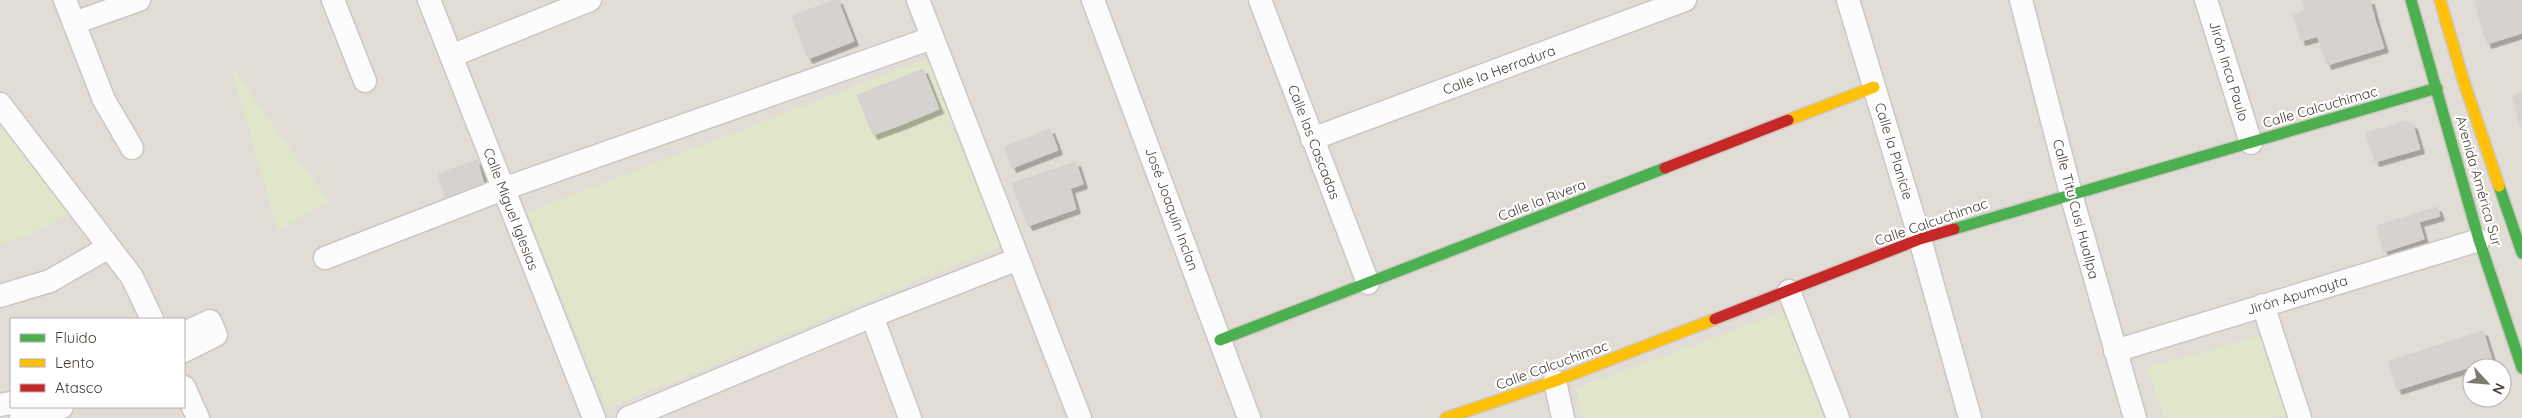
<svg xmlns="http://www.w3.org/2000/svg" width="2522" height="418" font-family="Quicksand,sans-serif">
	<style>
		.residential { fill: #e1dcd6; fill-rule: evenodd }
		.education { fill: #e4dcd4 }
		.green { fill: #e0e6ca }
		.building { fill: #d6d2cf; stroke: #d6d2ce; filter: url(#shadow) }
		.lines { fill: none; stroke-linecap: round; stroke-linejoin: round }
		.street-casing { stroke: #cac7c4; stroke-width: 25 }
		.fast-casing { stroke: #cec8c1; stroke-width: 14 }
		.slow-casing { stroke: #cec8c1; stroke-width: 14 }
		.jam-casing { stroke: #cec8c1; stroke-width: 14 }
		.street { stroke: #fcfcfc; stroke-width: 22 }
		.fast { stroke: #4caf50; stroke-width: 11 }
		.slow { stroke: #ffc107; stroke-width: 11 }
		.jam { stroke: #c62828; stroke-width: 11 }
		.labels { text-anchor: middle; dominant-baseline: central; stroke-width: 4.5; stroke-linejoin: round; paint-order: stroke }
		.street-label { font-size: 14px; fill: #433b35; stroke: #fff }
	</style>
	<defs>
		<filter id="shadow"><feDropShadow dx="4.5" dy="4.5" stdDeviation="0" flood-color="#0004"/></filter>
	</defs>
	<rect width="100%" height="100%" fill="#eeebe8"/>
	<path class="residential" d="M0,0h2522v418h-2522zM11,319h173v88h-173zM2472,368h30v30h-30z"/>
	<path class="education" d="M869,333l32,85h-224z"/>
	<g class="green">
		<path d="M936,55l66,191 -395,163 -80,-197z"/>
		<path d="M231,67l98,134 -51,30z"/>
		<path d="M0,121l68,93 -36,20 -32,10z"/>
		<path d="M1788,310l42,108h-248l-6,-30z"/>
		<path d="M2267,334l24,79 -15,5h-112l-17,-51z"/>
	</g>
	<g class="building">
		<path d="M834,0h4l16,41 -46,18 -16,-43z"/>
		<path d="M2303,0h40l-37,11z"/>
		<path d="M2343,0h27l5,20 -74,21 -8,-27z"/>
		<path d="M2474,0h48v1l-44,14z"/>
		<path d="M2522,1v32l-35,11 -9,-29z"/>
		<path d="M2375,20l9,28 -57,17 -9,-28z"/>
		<path d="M923,69l16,40 -36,15 -16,-41z"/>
		<path d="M887,83l16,41 -30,11 -16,-40z"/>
		<path d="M2522,92v34l-2,1 -8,-31z"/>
		<path d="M2406,121l7,4 7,24 -45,13 -9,-29z"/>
		<path d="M1050,129l8,21 -46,18 -8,-21z"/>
		<path d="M477,160l8,27 -38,13 -9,-26z"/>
		<path d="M1076,162l7,22 -63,22 -8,-23z"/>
		<path d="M1070,188l6,21 -48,17 -8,-20z"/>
		<path d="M2437,207l3,9 -21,6 5,17 -40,13 -8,-26z"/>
		<path d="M2483,331l9,29 -95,30 -8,-29z"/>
	</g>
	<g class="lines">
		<g class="street-casing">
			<g id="street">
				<path d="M65,0l39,100 28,48"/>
				<path d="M333,0l32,81"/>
				<path d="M429,0l165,418"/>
				<path d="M918,0l162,418"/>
				<path d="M1093,0l156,418"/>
				<path d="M1260,0l108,283"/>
				<path d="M1848,0l72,239 50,179"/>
				<path d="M2021,0l50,194 64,224"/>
				<path d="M2206,0l45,143"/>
				<path d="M74,23l65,-23"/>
				<path d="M451,56l139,-56"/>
				<path d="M0,104l132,173 20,42"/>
				<path d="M1312,139l373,-139"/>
				<path d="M325,258l178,-69 429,-151"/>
				<path d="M1789,291l49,127"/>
				<path d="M0,296l50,-15 59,-34"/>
				<path d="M2263,305l37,113"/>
				<path d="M872,316l38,102"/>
				<path d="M184,333l26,-12 6,14 -32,16"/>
				<path d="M2115,351l364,-111"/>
				<path d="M1555,381l8,37"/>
				<path d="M184,387l14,31"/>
				<path d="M0,405l11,-2"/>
				<path d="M21,418l41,-11"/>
				<path d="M628,418l244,-102 146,-57"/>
			</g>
		</g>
		<g class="fast-casing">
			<g id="fast">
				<path d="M2411,0l68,240 43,128"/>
				<path d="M2499,186l23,67"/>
				<path d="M1954,229l483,-141"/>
				<path d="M1220,340l445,-172"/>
			</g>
		</g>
		<g class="slow-casing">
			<g id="slow">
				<path d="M2440,0l23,79 36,107"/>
				<path d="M1788,120l86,-33"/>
				<path d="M1446,418l109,-37 160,-62"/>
			</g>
		</g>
		<g class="jam-casing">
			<g id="jam">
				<path d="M1665,168l123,-48"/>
				<path d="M1715,319l205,-80 34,-10"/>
			</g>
		</g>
		<use href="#street" class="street"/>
		<use href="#fast" class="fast"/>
		<use href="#slow" class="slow"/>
		<use href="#jam" class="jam"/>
	</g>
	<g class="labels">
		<g class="street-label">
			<text transform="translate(1499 70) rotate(-20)">Calle la Herradura</text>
			<text transform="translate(2229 71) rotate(73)">Jirón Inca Paulo</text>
			<text transform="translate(2320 107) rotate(-16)">Calle Calcuchimac</text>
			<text transform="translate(1314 142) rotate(69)">Calle las Cascadas</text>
			<text transform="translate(1894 151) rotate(73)">Calle la Planicie</text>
			<text transform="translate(2479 181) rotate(74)">Avenida América Sur</text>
			<text transform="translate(1542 200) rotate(-21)">Calle la Rivera</text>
			<text transform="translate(511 209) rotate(69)">Calle Miguel Iglesias</text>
			<text transform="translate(1172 209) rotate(70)">José Joaquín Inclan</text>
			<text transform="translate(2076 209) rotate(75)">Calle Titu Cusi Huallpa</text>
			<text transform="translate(1931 222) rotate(-19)">Calle Calcuchimac</text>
			<text transform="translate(2297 295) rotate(-17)">Jirón Apumayta</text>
			<text transform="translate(1552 365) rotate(-20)">Calle Calcuchimac</text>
		</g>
	</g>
	<rect x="10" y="318" width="175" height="90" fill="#ffffff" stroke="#b4b1ae"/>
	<rect x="20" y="334" width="25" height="8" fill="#4caf50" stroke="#b4b1ae"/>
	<text x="55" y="343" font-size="15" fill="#433b35">Fluido</text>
	<rect x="20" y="359" width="25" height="8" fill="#ffc107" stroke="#b4b1ae"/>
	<text x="55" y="368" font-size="15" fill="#433b35">Lento</text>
	<rect x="20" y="384" width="25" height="8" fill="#c62828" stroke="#b4b1ae"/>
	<text x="55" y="393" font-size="15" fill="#433b35">Atasco</text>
	<g transform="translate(2487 383) rotate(116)"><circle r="24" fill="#ffffff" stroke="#b4b1ae"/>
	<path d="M0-4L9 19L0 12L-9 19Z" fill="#7f7974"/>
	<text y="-8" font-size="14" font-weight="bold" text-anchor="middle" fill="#433b35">N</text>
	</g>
</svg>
